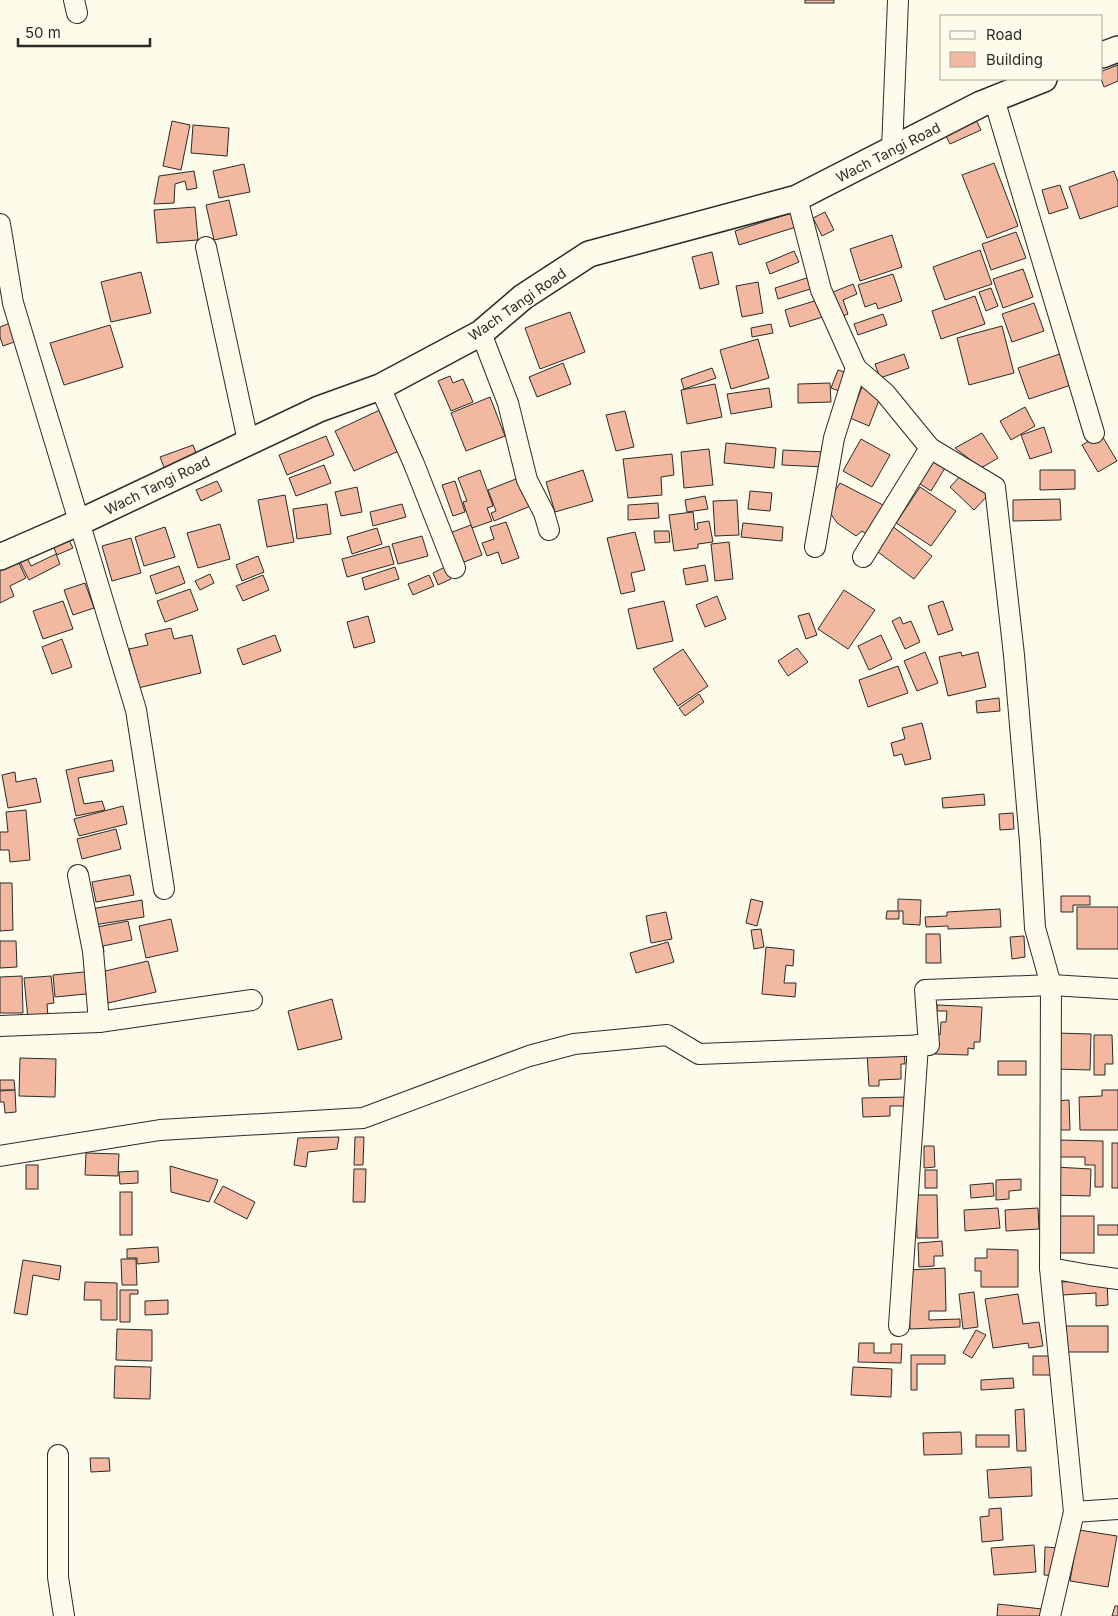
<svg xmlns="http://www.w3.org/2000/svg" width="1118" height="1616" font-family="Inter,sans-serif">
	<style>
		.building { fill: #f2b8a0; stroke: #2b2b2b }
		.lines { fill: none; stroke-linecap: round; stroke-linejoin: round }
		.minor-casing { stroke: #2b2b2b; stroke-width: 22 }
		.major-casing { stroke: #2b2b2b; stroke-width: 28 }
		.minor { stroke: #fdfbea; stroke-width: 20 }
		.major { stroke: #fdfbea; stroke-width: 25 }
		.labels { text-anchor: middle; dominant-baseline: central; stroke-width: 4; stroke-linejoin: round; paint-order: stroke }
		.street-label { font-size: 14px; fill: #2b2b2b; stroke: #fdfbea }
	</style>
	<rect width="100%" height="100%" fill="#fdfbea"/>
	<g class="building">
		<rect x="805" y="0" width="29" height="3"/>
		<path d="M1118,65v16l-14,6 -3,-8 1,-8z"/>
		<path d="M976,120l5,10 -31,14 -5,-10z"/>
		<path d="M172,121l18,4 -9,45 -18,-4z"/>
		<path d="M193,125l36,3 -2,28 -36,-3z"/>
		<path d="M994,163l24,63 -31,12 -25,-63z"/>
		<path d="M244,164l6,28 -31,6 -6,-27z"/>
		<path d="M194,171l3,17 -10,2 -2,-9 -10,3 -1,19 -20,1 5,-28z"/>
		<path d="M1114,171l4,11v24l-38,13 -11,-32z"/>
		<path d="M1060,185l8,23 -19,6 -7,-24z"/>
		<path d="M229,200l8,35 -23,5 -8,-35z"/>
		<path d="M195,207l3,33 -41,3 -3,-33z"/>
		<path d="M825,212l9,18 -12,6 -9,-18z"/>
		<path d="M791,213l5,14 -57,18 -4,-14z"/>
		<path d="M1016,232l10,26 -35,12 -9,-26z"/>
		<path d="M892,235l10,32 -42,14 -10,-32z"/>
		<path d="M980,250l12,34 -47,16 -12,-33z"/>
		<path d="M794,251l5,11 -29,12 -4,-11z"/>
		<path d="M712,252l7,32 -19,5 -8,-32z"/>
		<path d="M1023,269l10,28 -30,11 -10,-29z"/>
		<path d="M141,272l10,41 -40,9 -10,-40z"/>
		<path d="M893,274l9,27 -24,8 -2,-6 -11,4 -7,-22z"/>
		<path d="M813,276l4,11 -39,12 -3,-11z"/>
		<path d="M758,282l5,31 -21,4 -6,-31z"/>
		<path d="M853,284l4,10 -14,6 5,14 -5,2 -10,-24z"/>
		<path d="M991,288l7,18 -12,5 -7,-19z"/>
		<path d="M975,296l10,28 -44,15 -9,-28z"/>
		<path d="M821,299l5,17 -36,11 -5,-17z"/>
		<path d="M1034,303l10,28 -32,11 -10,-28z"/>
		<path d="M570,312l15,40 -45,17 -15,-41z"/>
		<path d="M883,314l4,11 -29,10 -4,-11z"/>
		<path d="M10,323l7,18 -14,5 -3,-9v-10z"/>
		<path d="M771,324l2,9 -21,4 -1,-9z"/>
		<path d="M110,325l13,42 -59,18 -14,-42z"/>
		<path d="M1002,326l12,47 -45,12 -12,-47z"/>
		<path d="M758,339l11,39 -38,11 -11,-39z"/>
		<path d="M1063,353l11,31 -45,15 -11,-31z"/>
		<path d="M904,354l5,14 -29,10 -5,-14z"/>
		<path d="M563,363l8,21 -34,13 -8,-20z"/>
		<path d="M712,368l4,10 -32,11 -3,-10z"/>
		<path d="M838,370l10,3 -6,19 -11,-4z"/>
		<path d="M450,376l3,7 10,-4 10,23 -22,9 -13,-30z"/>
		<path d="M830,383l1,19 -33,1v-19z"/>
		<path d="M715,384l7,33 -35,7 -6,-34z"/>
		<path d="M862,387l19,8 -12,31 -19,-8z"/>
		<path d="M769,388l3,19 -41,7 -4,-20z"/>
		<path d="M490,397l15,39 -39,15 -15,-38z"/>
		<path d="M1025,407l10,19 -24,14 -11,-19z"/>
		<path d="M382,409l19,41 -47,21 -19,-40z"/>
		<path d="M625,411l9,36 -18,4 -10,-36z"/>
		<path d="M1044,427l8,25 -22,7 -9,-24z"/>
		<path d="M982,433l16,25 -17,10 -26,-20z"/>
		<path d="M1101,434l16,27 -19,11 -16,-27z"/>
		<path d="M326,436l8,19 -47,20 -8,-20z"/>
		<path d="M861,439l29,16 -18,32 -29,-16z"/>
		<path d="M726,443l50,5 -2,20 -50,-5z"/>
		<path d="M193,445l5,13 -31,17 -7,-18z"/>
		<path d="M709,449l4,36 -29,3 -3,-36z"/>
		<path d="M783,450l42,2 -1,15 -42,-2z"/>
		<path d="M672,454l2,21 -13,2 1,18 -34,3 -5,-39z"/>
		<path d="M931,460l14,8 -14,23 -14,-9z"/>
		<path d="M324,465l7,18 -35,13 -7,-18z"/>
		<path d="M480,470l13,36 -6,2 5,13 -20,7 -9,-26 4,-1 -9,-23z"/>
		<path d="M583,470l10,31 -38,11 -9,-30z"/>
		<path d="M1040,470h35v19l-35,1z"/>
		<path d="M965,471l24,23 -15,16 -24,-23z"/>
		<path d="M521,477l12,28 -39,16 -3,-8 5,-2 -8,-21z"/>
		<path d="M217,481l5,10 -21,10 -5,-11z"/>
		<path d="M455,481l10,31 -12,4 -11,-31z"/>
		<path d="M840,483l47,24 -17,30 -8,-6 -6,5 -19,-13 -6,-9v-14l5,-11z"/>
		<path d="M357,487l5,25 -21,4 -6,-24z"/>
		<path d="M920,487l36,24 -25,35 -35,-23z"/>
		<path d="M750,491l22,2 -2,18 -22,-2z"/>
		<path d="M285,495l9,47 -27,5 -9,-47z"/>
		<path d="M705,496l3,13 -21,3 -2,-12z"/>
		<path d="M1060,499l1,21 -48,1v-21z"/>
		<path d="M737,500l2,35 -24,1 -2,-35z"/>
		<path d="M658,503l1,15 -31,2v-15z"/>
		<path d="M327,504l4,30 -34,5 -4,-30z"/>
		<path d="M402,504l4,13 -33,9 -3,-14z"/>
		<path d="M693,512l2,18 3,-1 -1,-6 12,-2 4,21 -15,2v4l-24,3 -5,-36z"/>
		<path d="M506,522l13,36 -17,6 -4,-12 -11,4 -5,-13 12,-4 -4,-12z"/>
		<path d="M743,523l40,4 -1,14 -41,-4z"/>
		<path d="M220,524l10,35 -32,9 -11,-35z"/>
		<path d="M471,525l11,30 -23,9 -12,-30z"/>
		<path d="M892,526l40,30 -18,23 -40,-30z"/>
		<path d="M165,527l10,30 -31,9 -9,-29z"/>
		<path d="M377,528l5,16 -30,10 -5,-17z"/>
		<path d="M654,531h15l1,11 -15,1z"/>
		<path d="M635,532l10,38 -14,3 4,18 -14,3 -14,-56z"/>
		<path d="M422,536l6,20 -30,8 -6,-20z"/>
		<path d="M68,538l5,10 -16,7 -4,-9z"/>
		<path d="M131,538l10,35 -29,8 -10,-35z"/>
		<path d="M729,542l4,37 -18,2 -4,-37z"/>
		<path d="M389,546l5,18 -47,13 -5,-18z"/>
		<path d="M56,554l4,10 -31,16 -10,-20 7,-4 5,10z"/>
		<path d="M258,556l6,16 -22,9 -6,-16z"/>
		<path d="M18,561l8,17 -16,8 4,10 -14,7v-34z"/>
		<path d="M705,565l3,16 -22,4 -3,-16z"/>
		<path d="M179,566l6,17 -29,11 -6,-18z"/>
		<path d="M395,567l4,12 -34,11 -3,-12z"/>
		<path d="M445,567l6,12 -13,6 -5,-12z"/>
		<path d="M210,574l4,9 -14,7 -5,-9z"/>
		<path d="M263,575l6,15 -26,11 -7,-15z"/>
		<path d="M429,575l5,11 -21,9 -5,-11z"/>
		<path d="M85,583l9,25 -21,7 -9,-25z"/>
		<path d="M190,589l8,21 -33,12 -8,-21z"/>
		<path d="M844,590l31,20 -27,39 -30,-20z"/>
		<path d="M717,596l9,23 -21,8 -9,-22z"/>
		<path d="M63,601l10,28 -30,10 -10,-28z"/>
		<path d="M664,601l9,40 -36,8 -9,-40z"/>
		<path d="M943,601l10,29 -15,5 -10,-29z"/>
		<path d="M809,613l8,22 -11,4 -8,-23z"/>
		<path d="M368,616l7,26 -21,6 -7,-26z"/>
		<path d="M900,617l3,7 8,-3 9,21 -15,7 -13,-28z"/>
		<path d="M171,628l3,11 18,-4 9,38 -63,15 -9,-39 19,-4 -3,-11z"/>
		<path d="M275,635l6,16 -38,14 -6,-16z"/>
		<path d="M881,635l11,24 -23,11 -11,-24z"/>
		<path d="M62,639l10,28 -20,7 -10,-27z"/>
		<path d="M797,648l11,14 -20,14 -10,-15z"/>
		<path d="M683,649l25,37 -30,20 -25,-37z"/>
		<path d="M925,652l13,31 -21,8 -13,-30z"/>
		<path d="M961,652l1,4 16,-4 8,35 -38,9 -9,-39z"/>
		<path d="M898,666l10,27 -40,14 -9,-27z"/>
		<path d="M699,694l5,8 -19,14 -6,-8z"/>
		<path d="M999,698l1,13 -23,2 -1,-12z"/>
		<path d="M922,723l9,36 -26,6 -3,-11 -8,2 -3,-13 14,-4 -3,-11z"/>
		<path d="M112,760l2,11 -36,7 6,26 18,-3 3,9 -29,6 -10,-46z"/>
		<path d="M15,772l1,10 20,-4 5,24 -33,6 -6,-33z"/>
		<path d="M984,794l1,11 -42,3 -1,-10z"/>
		<path d="M123,806l4,18 -48,12 -5,-17z"/>
		<path d="M26,810l4,50 -20,2 -1,-12h-9v-18h8l-2,-20z"/>
		<path d="M1013,813l1,16 -14,1 -1,-16z"/>
		<path d="M116,829l5,20 -39,10 -5,-20z"/>
		<path d="M130,875l4,20 -38,7 -4,-20z"/>
		<path d="M0,883h12l1,47 -13,1z"/>
		<path d="M1061,896h29v9h-17v7h-12z"/>
		<path d="M751,899l12,3 -6,24 -11,-3z"/>
		<path d="M898,899l23,1 -1,25 -17,-1v-13h-4v8h-13l1,-8h11z"/>
		<path d="M142,900l2,17 -50,8 -3,-16z"/>
		<rect x="1077" y="907" width="41" height="42"/>
		<path d="M1000,909l1,18 -53,2v-3l-22,1 -1,-10 22,-1v-4z"/>
		<path d="M666,912l6,27 -21,4 -5,-27z"/>
		<path d="M171,919l7,32 -32,7 -7,-32z"/>
		<path d="M128,921l4,19 -29,6 1,6 -7,2 -5,-26z"/>
		<path d="M761,929l3,18 -10,2 -3,-19z"/>
		<path d="M926,934h14l1,29h-15z"/>
		<path d="M1024,936l1,21 -13,2 -2,-22z"/>
		<path d="M0,941h16l1,26 -17,1z"/>
		<path d="M668,942l6,20 -38,11 -6,-20z"/>
		<path d="M766,947l28,3 -1,16 -7,-1 -2,18h12l-1,14 -33,-3z"/>
		<path d="M148,961l8,31 -48,11 -7,-31z"/>
		<path d="M94,971l2,22 -41,4 -2,-22z"/>
		<path d="M22,976l1,37h-23v-36z"/>
		<path d="M51,976l3,27 -7,1 1,13 -20,2 -4,-41z"/>
		<path d="M332,999l10,40 -44,11 -10,-39z"/>
		<path d="M937,1005l45,2 -2,35h-6v7l-6,-1v7l-33,-1 1,-20 4,1 1,-13h5l1,-11h-10z"/>
		<path d="M1055,1033l36,1 -1,36 -35,-1z"/>
		<path d="M1094,1035h18l1,29h-8v11h-11z"/>
		<path d="M904,1051l1,13h-4v15l-22,1v6h-10l-2,-33z"/>
		<path d="M20,1058l36,1 -1,38 -36,-1z"/>
		<rect x="998" y="1061" width="28" height="14"/>
		<path d="M0,1080h14l1,10h-15z"/>
		<path d="M15,1090l1,22 -11,1 -1,-11h-4v-11z"/>
		<path d="M1102,1090h16v40h-38l-1,-33 23,-1z"/>
		<path d="M908,1097v9h-18v10l-27,1 -1,-19z"/>
		<path d="M1069,1100l1,30h-14l-1,-29z"/>
		<path d="M339,1137l-2,12 -29,3 -2,15 -12,-2 4,-27z"/>
		<path d="M355,1137h9l-1,28h-9z"/>
		<path d="M1057,1140l46,1v46h-8v-22h-10v-8h-28z"/>
		<rect x="1112" y="1143" width="6" height="45"/>
		<path d="M924,1146h10l1,21 -11,1z"/>
		<path d="M86,1153l33,1 -1,22 -33,-1z"/>
		<rect x="26" y="1165" width="12" height="24"/>
		<path d="M170,1166l48,14 -9,22 -38,-10z"/>
		<path d="M1055,1167l36,2 -1,27 -37,-1z"/>
		<path d="M354,1169h12l-1,33h-12z"/>
		<rect x="925" y="1170" width="12" height="18"/>
		<path d="M138,1171v12l-18,1 -1,-12z"/>
		<path d="M1021,1179v11l-12,1v8l-13,1v-20z"/>
		<path d="M993,1183l1,13 -23,2 -1,-13z"/>
		<path d="M223,1186l32,16 -8,17 -33,-17z"/>
		<rect x="120" y="1192" width="12" height="43"/>
		<path d="M916,1195h21l1,43h-21z"/>
		<path d="M998,1208l2,20 -35,3 -1,-21z"/>
		<path d="M1038,1208l1,21 -33,2 -1,-21z"/>
		<rect x="1053" y="1216" width="41" height="37"/>
		<rect x="1098" y="1225" width="20" height="10"/>
		<path d="M942,1241l1,15h-9v10l-15,1 -1,-24z"/>
		<path d="M158,1247l1,15 -22,2v-6h-10v-9z"/>
		<path d="M987,1249l31,1v37h-37v-16h-6v-13h12z"/>
		<path d="M121,1259h15l1,26h-15z"/>
		<path d="M23,1260l38,6 -2,14 -26,-5 -6,40 -13,-2z"/>
		<path d="M945,1268l1,43h-17v9l31,-1v8l-50,2 -2,-59z"/>
		<path d="M1107,1280l1,25 -12,1v-13l-34,2 -1,-13z"/>
		<path d="M85,1282l32,1v37h-16v-20h-17z"/>
		<path d="M120,1290h18v4h-8v28h-10z"/>
		<path d="M974,1292l4,35 -15,2 -4,-35z"/>
		<path d="M1018,1294l5,30 16,-2 4,24 -14,2 -1,-5 -35,5 -8,-49z"/>
		<path d="M168,1300v14l-23,1v-14z"/>
		<rect x="1066" y="1326" width="42" height="26"/>
		<path d="M117,1329l35,1v31l-36,-1z"/>
		<path d="M976,1330l10,5 -14,23 -9,-5z"/>
		<path d="M859,1343h15v10h17v-9h11l-1,19 -43,-1z"/>
		<path d="M911,1355h34v9h-28v26h-6z"/>
		<rect x="1033" y="1356" width="19" height="19"/>
		<path d="M115,1366l36,1 -1,32 -36,-1z"/>
		<path d="M853,1367l39,2 -1,28 -40,-2z"/>
		<path d="M1013,1378l1,10 -33,2v-10z"/>
		<path d="M1024,1409l2,42h-9l-2,-41z"/>
		<path d="M961,1432l1,22 -38,1 -1,-22z"/>
		<rect x="976" y="1435" width="33" height="12"/>
		<path d="M90,1458h19l1,13 -19,1z"/>
		<path d="M1031,1467l1,29 -43,2 -2,-28z"/>
		<path d="M1001,1508l2,32 -21,2 -2,-25 9,-1v-7z"/>
		<path d="M1079,1530l38,6 -9,51 -38,-6z"/>
		<path d="M1034,1545l2,27 -42,3 -3,-27z"/>
		<path d="M1045,1547l14,1 -1,28 -14,-1z"/>
		<path d="M998,1604l44,5 -1,7h-44z"/>
		<path d="M1115,1606h3v10h-6z"/>
	</g>
	<g class="lines">
		<g class="minor-casing">
			<g id="minor">
				<path d="M74,0l3,13"/>
				<path d="M994,99l100,334"/>
				<path d="M892,149l6,-149"/>
				<path d="M797,198l24,92 35,78 29,25 45,55 65,39 19,168 16,187 5,86 16,57 -1,283 39,7 29,4"/>
				<path d="M0,224l13,79 123,407 28,179"/>
				<path d="M206,247l42,194"/>
				<path d="M481,333l27,70 19,77 17,33 5,17"/>
				<path d="M380,387l34,77 41,104"/>
				<path d="M815,547l19,-109 22,-70"/>
				<path d="M863,557l67,-109"/>
				<path d="M78,875l15,76 6,71"/>
				<path d="M0,1026l99,-4 153,-22"/>
				<path d="M0,1156l160,-26 203,-12 166,-62 45,-12 93,-9 32,19 230,-9 -4,-55 126,-5 67,4"/>
				<path d="M1050,1268l24,244"/>
				<path d="M899,1326l19,-281"/>
				<path d="M58,1455v122l6,39"/>
				<path d="M1050,1616l24,-104 44,-3"/>
			</g>
		</g>
		<g class="major-casing">
			<g id="major">
				<path d="M1102,55l16,-6"/>
				<path d="M0,557l80,-35 239,-113 61,-22 101,-54 42,-36 66,-43 208,-56 184,-94 63,-25"/>
			</g>
		</g>
		<use href="#minor" class="minor"/>
		<use href="#major" class="major"/>
	</g>
	<g class="labels">
		<g class="street-label">
			<text transform="translate(888 152) rotate(-27)">Wach Tangi Road</text>
			<text transform="translate(517 304) rotate(-35)">Wach Tangi Road</text>
			<text transform="translate(157 485) rotate(-26)">Wach Tangi Road</text>
		</g>
	</g>
	<rect x="940" y="15" width="162" height="65" fill="#fdfbea" stroke="#a9a89e"/>
	<rect x="950" y="31" width="25" height="8" fill="#fdfbea" stroke="#a9a89e"/>
	<text x="986" y="40" font-size="15" fill="#2b2b2b">Road</text>
	<rect x="950" y="52" width="25" height="15" fill="#f2b8a0" stroke="#a9a89e"/>
	<text x="986" y="65" font-size="15" fill="#2b2b2b">Building</text>
	<path d="M18 38v8h132v-8" fill="none" stroke="#2b2b2b" stroke-width="2.5"/>
	<text x="25" y="38" font-size="15" fill="#2b2b2b" stroke="#fdfbea" stroke-width="4" paint-order="stroke">50 m</text>
</svg>
